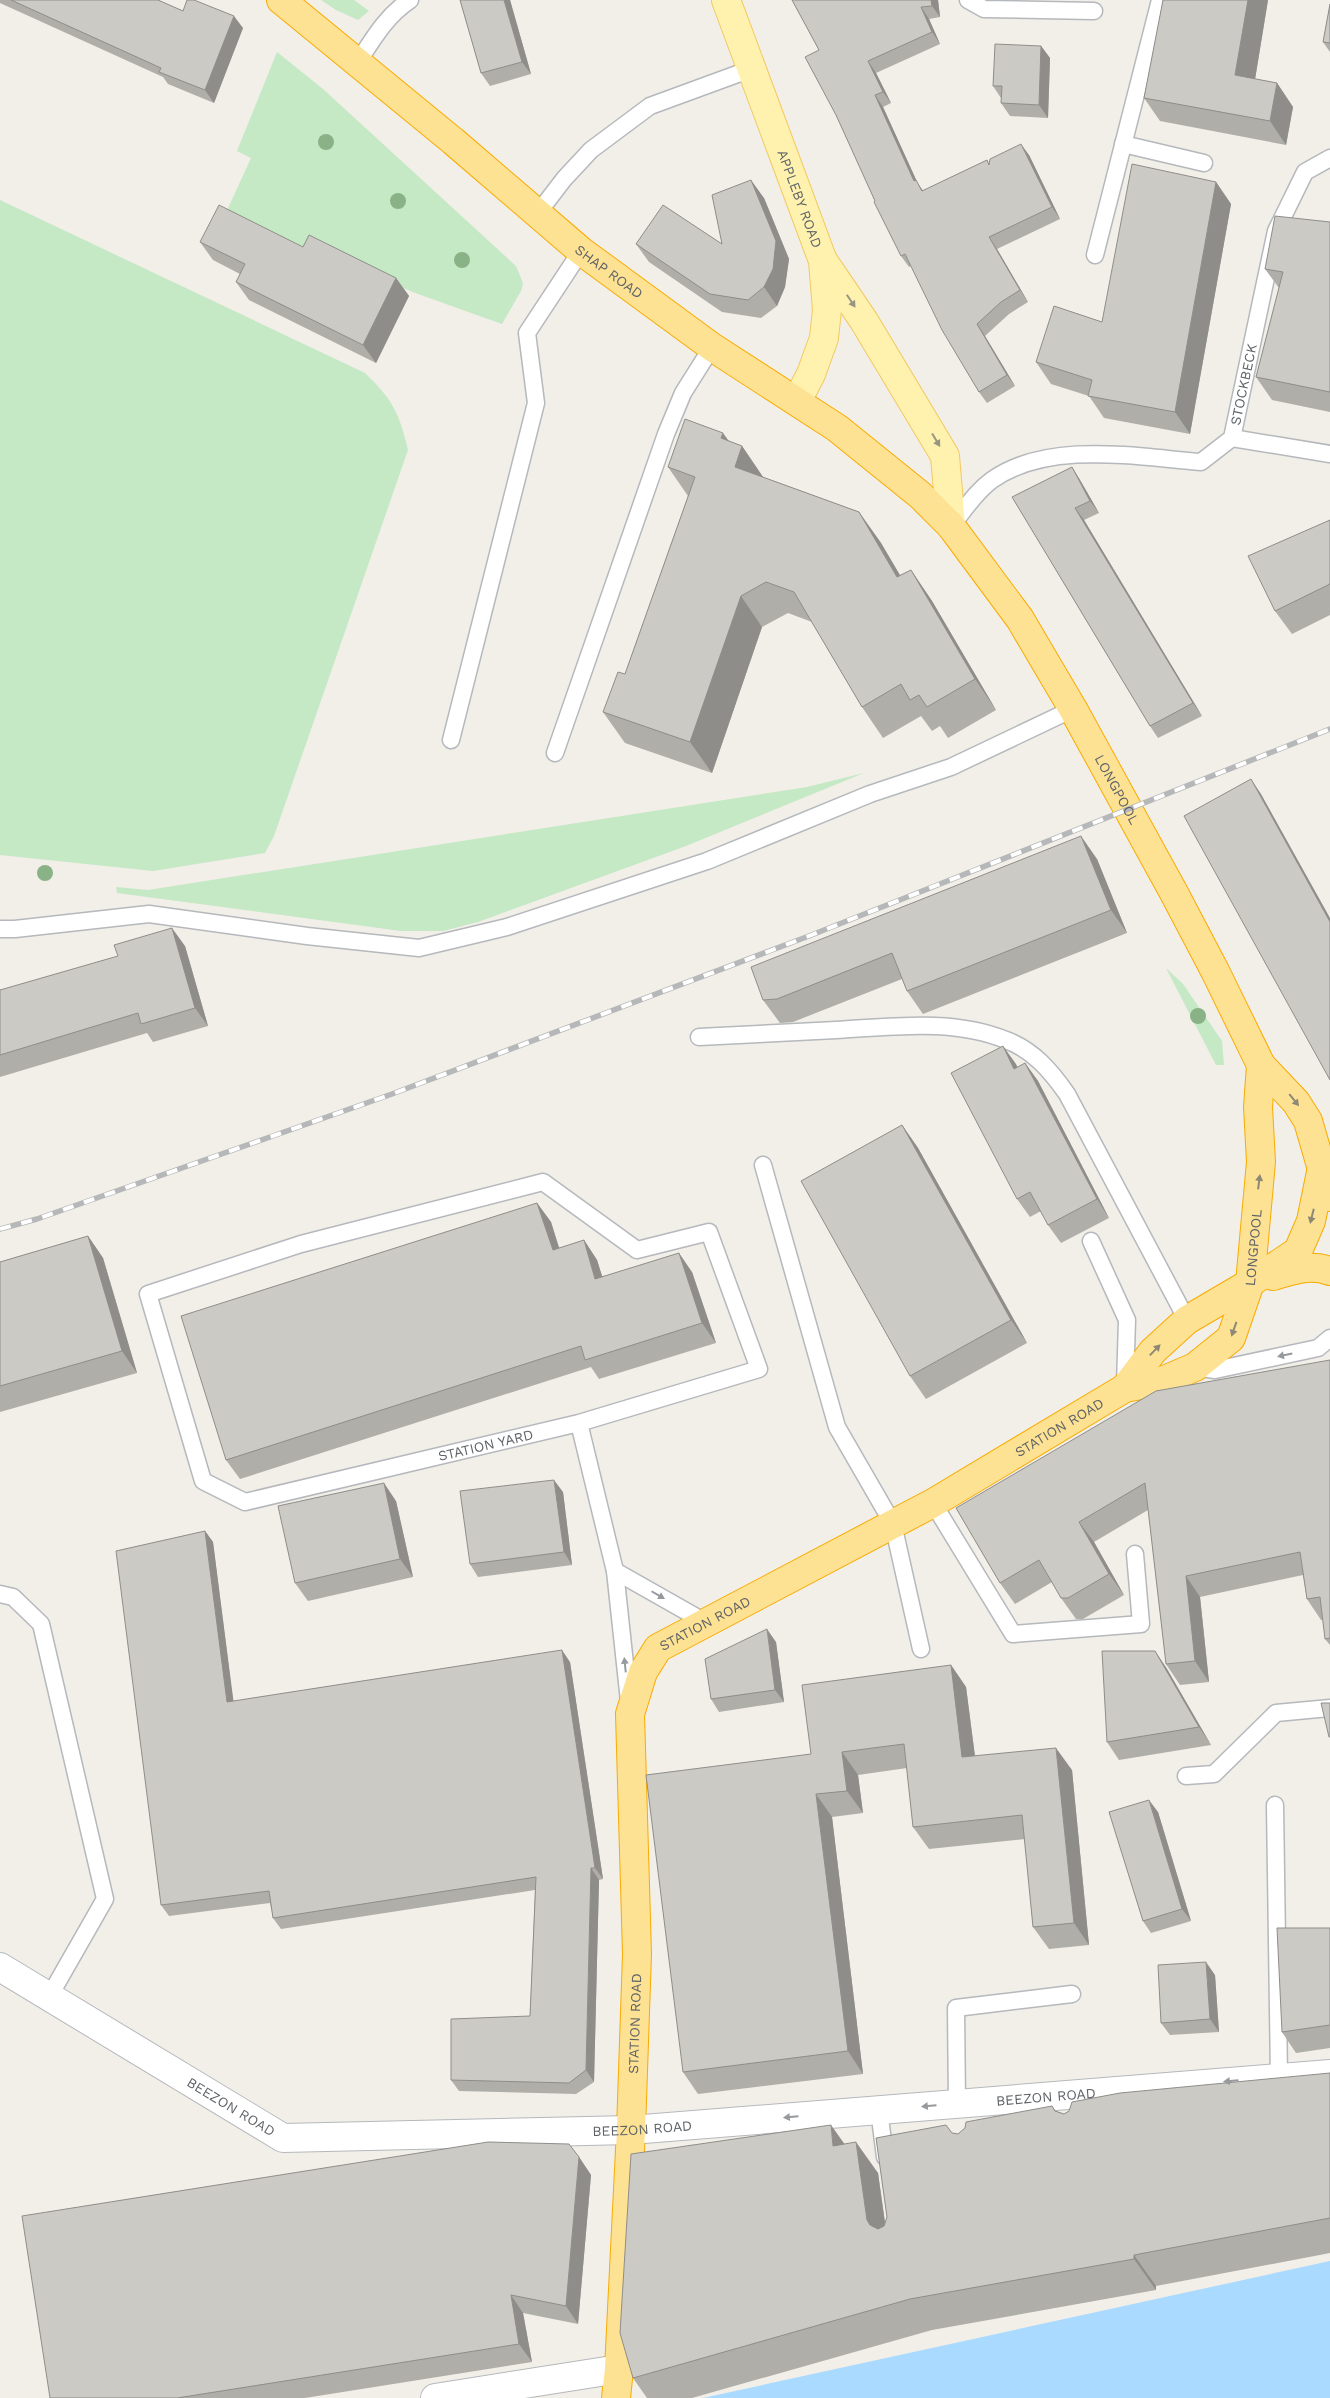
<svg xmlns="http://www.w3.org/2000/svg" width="1330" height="2398" font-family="'Work Sans',sans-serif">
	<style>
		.green { fill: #c5e8c5 }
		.water { fill: #aadaff }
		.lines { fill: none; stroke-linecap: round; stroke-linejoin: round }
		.lane-casing { stroke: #b5b8bc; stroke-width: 19 }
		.street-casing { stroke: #b5b8bc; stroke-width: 30 }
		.primary-casing { stroke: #f2c960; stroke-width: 30 }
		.highway-casing { stroke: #f9ab00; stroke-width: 30 }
		.lane { stroke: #fff; stroke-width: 16 }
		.street { stroke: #fff; stroke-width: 28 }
		.primary { stroke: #fff2af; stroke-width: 28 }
		.highway { stroke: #fde293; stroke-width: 28 }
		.rail-casing { stroke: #b6b7b8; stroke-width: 5.5 }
		.rail { stroke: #fff; stroke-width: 4; stroke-dasharray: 11; stroke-linecap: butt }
		.tree { fill: #89b387 }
		.wall { fill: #afaea9 }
		.shaded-wall { fill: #8f8d8a }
		.building { fill: #cccac5; stroke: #8f8d8a }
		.oneway { fill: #979581 }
		.oneway2 { fill: #8e8975 }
		.oneway3 { fill: #979a9d }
		.labels { text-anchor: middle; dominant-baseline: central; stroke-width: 5; stroke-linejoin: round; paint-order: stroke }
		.street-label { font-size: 14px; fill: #5f6368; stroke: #fff }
	</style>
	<rect width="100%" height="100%" fill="#f1efe8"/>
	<g class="green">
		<path d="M321,0h33l15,11 -11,9 -22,-10z"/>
		<path d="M277,52l46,37 193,177 7,17 -2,8 -19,33 -84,-30 -193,-79 26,-57 -14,-7z"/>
		<path d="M0,200l365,173c28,27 34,40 43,77l-134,386 -9,17 -112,18 -153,-16z"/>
		<path d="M864,773l-178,73 -208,76 -35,9h-42l-284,-38 -1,-6 32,3 659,-103z"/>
		<path d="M1166,968l17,16 39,57 2,24h-8z"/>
	</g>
	<path class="water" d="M1330,2261v137h-627z"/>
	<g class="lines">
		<g class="lane-casing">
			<g id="lane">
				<path d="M968,0l16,9 110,2"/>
				<path d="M358,62c15,-23 29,-47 52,-62"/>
				<path d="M1123,144l81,19"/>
				<path d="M538,213l26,-34 27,-29 59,-44 101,-37"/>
				<path d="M1095,255l65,-255"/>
				<path d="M1232,438l98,16"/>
				<path id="s1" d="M951,526c13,-15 24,-34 41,-46 57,-40 144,-23 209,-18l31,-24 44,-207 29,-59 25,-14"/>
				<path d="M451,740l85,-337 -9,-70 54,-82"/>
				<path d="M555,753l111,-319 17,-41 29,-46"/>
				<path d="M0,929h15l134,-15 158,22 112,12 88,-21 200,-66 163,-67 81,-27 122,-58"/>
				<path d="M699,1037c46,-2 91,-5 137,-7 55,-3 117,-12 170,10 27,10 45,31 61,54l120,226"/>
				<path d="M763,1165l74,262 56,97 28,125"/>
				<path d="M1091,1241l36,79 -2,65"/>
				<path d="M1195,1367l20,3 103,-22 12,-10"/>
				<path id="s2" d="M579,1423l180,-54 -50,-137 -72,18 -94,-68 -242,62 -153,50 55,187 42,21 334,-79 36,148 14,130"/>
				<path d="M933,1503l80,131 128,-10 -6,-70"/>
				<path d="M615,1571l90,51"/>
				<path d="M0,1594l13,3 28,27 64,275 -56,98"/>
				<path d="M1186,1776l28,-2 62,-61 54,-5"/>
				<path d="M1275,1805l4,272"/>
				<path d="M957,2104l-1,-96 116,-14"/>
				<path d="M879,2110l6,47"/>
			</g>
		</g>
		<g class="street-casing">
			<g id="street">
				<path id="s3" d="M0,1967l283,171 348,-8 699,-56"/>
				<path d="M435,2398l184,-29"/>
			</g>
		</g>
		<g class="primary-casing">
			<g id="primary">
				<path id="s4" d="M726,0l97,261 4,49 -3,28 -13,36 -14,27"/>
				<path d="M824,262l40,59 81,135 6,70"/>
			</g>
		</g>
		<g class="highway-casing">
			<g id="highway">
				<path id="s5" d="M281,0l172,141 128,110 131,96 125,81 83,67 31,31 69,93 53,90 101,184 41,78 46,94 35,37 12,19 22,76"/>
				<path d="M1273,1276c20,-6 37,-12 57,-5"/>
				<path d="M1125,1388l28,-37 34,-31 63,-37 48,-32 13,-30 10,-49"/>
				<path id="s6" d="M616,2398l3,-29 12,-239 6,-176 -7,-240 13,-42 15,-24 275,-145 192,-115 37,-7 33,-14 36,-29 19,-55 11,-121 -3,-55 3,-42"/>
			</g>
		</g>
		<use href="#lane" class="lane"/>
		<use href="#street" class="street"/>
		<use href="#primary" class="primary"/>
		<use href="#highway" class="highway"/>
		<g class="rail-casing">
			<path id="rail" d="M0,1229l37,-10 355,-125 417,-158 521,-207"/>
		</g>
		<use href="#rail" class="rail"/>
	</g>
	<g class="tree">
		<circle cx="326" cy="142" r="8"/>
		<circle cx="398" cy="201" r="8"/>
		<circle cx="462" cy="260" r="8"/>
		<circle cx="45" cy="873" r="8"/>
		<circle cx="1198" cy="1016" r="8"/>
	</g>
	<g class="wall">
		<path d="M0,0h158l25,11 60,17 -29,75 -46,-19 -5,-7 -163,-74z"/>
		<path d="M460,0h50l21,74 -41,12 -9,-13z"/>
		<path d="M792,0h146l2,17 -11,2 11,25 -64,29 15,30 -8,4 35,77 5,7 64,-31 2,4 40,-9 31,64 -63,30 31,53 -19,12 -24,22 30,50 -28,17 -8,-11 -68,-126 -2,1 -8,-11 -26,-55 -56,-151z"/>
		<path d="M1163,0h105l-13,79 22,4 16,24 -7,38 -126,-24 -16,-23z"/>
		<path d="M1330,4v48l-7,-10z"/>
		<path d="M1041,46l9,12 -2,60 -38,-2 -9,-13v-5l-8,-12z"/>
		<path d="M1216,182l15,22 -41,230 -86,-16 -15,-22 -38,-12 -15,-22 66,-40z"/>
		<path d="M764,198l25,61 -4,28 -8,19 -16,12 -39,-6 -73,-50 -13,-18h86z"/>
		<path d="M1330,222v190l-58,-12 -16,-23 23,-89 -14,-19z"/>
		<path d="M200,242l103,5 93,31 13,18 -33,67 -127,-63 -13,-18 4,-8 -27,-14z"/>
		<path d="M729,441l13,5 21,31 96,35 22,31 19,32 11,-5 21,31 64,109 -48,28 -8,-12 -8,5 -11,-15 -38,22 -21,-31 -50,-85 -24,-9 -26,14 -50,146 -87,-30 -22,-31 22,-38 63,-178 -20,-29z"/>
		<path d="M1072,467l8,13 19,33 -15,7 118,196 -44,22 -8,-12 -138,-229z"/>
		<path d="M1330,520v95l-38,19 -17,-23z"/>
		<path d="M1097,859l30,74 -204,81 -16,-23 -5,-12 -109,43 -13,1 -17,-23z"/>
		<path d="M185,946l23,80 -55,16 -6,-9 -147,44v-87z"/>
		<path d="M1003,1046l14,22 8,-5 13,18 71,137 -48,25 -13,-18 -7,-14 -11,6 -13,-18z"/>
		<path d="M902,1125l16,23 109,195 -101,56 -16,-23z"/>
		<path d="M537,1203l14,19 8,26 25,-8 13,20 5,16 90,-4 24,71 -117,36 -8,-12 -351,112 -14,-19z"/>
		<path d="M88,1236l15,22 34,115 -137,39v-150z"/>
		<path d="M1330,1360v285l-5,-6 -2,-19h-2l-14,-21 -4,-24 -103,22 9,85 -29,3 -14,-21 -18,-154 -54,32 30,53 -41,24h-7l-15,-21 -9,-16 -37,22 -15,-21 -44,-75z"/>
		<path d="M563,1492l9,73 -94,12 -8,-13z"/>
		<path d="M396,1501l17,76 -105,24 -13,-18z"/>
		<path d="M205,1531l8,11 20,159 337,-39 33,217 -4,1 -5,202 -18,12 -117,-3 -8,-11 79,-64 5,-126 -254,39 -8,-11 -3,-15 -101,13 -8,-11z"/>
		<path d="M776,1642l8,60 -65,10 -8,-13z"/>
		<path d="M1155,1651l12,18 44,76 -92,15 -12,-18z"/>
		<path d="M951,1665l15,22 9,69 97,14 17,175 -40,4 -16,-22 -8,-88 -96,10 -16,-22 -6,-59 -49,7 5,38 -31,4 31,257 -165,20 -15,-22 128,-318z"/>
		<path d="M1158,1812l33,109 -40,12 -8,-12z"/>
		<path d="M1330,1928v120l-34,5 -14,-21z"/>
		<path d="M1215,1975l4,57 -49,3 -9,-12z"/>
		<path d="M1330,2073v180l-174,33v4l-224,40 -240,68h-45l-14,-20 211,-234 34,29 7,50 67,-90 6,1 94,-28 4,5 8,3z"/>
		<path d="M579,2157l12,18 -13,149 -55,-11 9,49 -227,36h-255z"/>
	</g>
	<g class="shaded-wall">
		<path d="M504,0h6l21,74 -9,-12z"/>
		<path d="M931,0h7l2,17 -8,-11z"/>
		<path d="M1248,0h20l-16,98 -17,-23z"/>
		<path d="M921,7l8,12 11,25 -8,-12z"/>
		<path d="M234,16l9,12 -29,75 -9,-13z"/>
		<path d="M1041,46l9,12 -2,60 -9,-13z"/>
		<path d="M868,61l8,12 15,30 -8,-11z"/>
		<path d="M1277,83l16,24 -7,38 -16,-24z"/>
		<path d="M875,95l8,12 35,77 6,8 6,11 -16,-22z"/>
		<path d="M1021,144l8,11 31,64 -8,-12z"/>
		<path d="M751,180l13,18 25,61 -4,28 -8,19 -13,-19z"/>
		<path d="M1216,182l15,22 -41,230 -15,-22z"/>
		<path d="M989,237l8,12 31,53 -8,-12z"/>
		<path d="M396,278l13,18 -33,67 -13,-18z"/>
		<path d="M977,324l8,12 30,50 -8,-11z"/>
		<path d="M723,433l16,22 3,-9 21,31 -7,21 -21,-31 -14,-29z"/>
		<path d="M1072,467l8,13 19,33 -9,-12z"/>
		<path d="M1075,508l9,12 118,196 -9,-13z"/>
		<path d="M859,512l22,31 38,65 -22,-31z"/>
		<path d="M911,570l21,31 64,109 -21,-31z"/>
		<path d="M741,596l21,31 -50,146 -22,-31z"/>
		<path d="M1251,779l10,15 69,124v4z"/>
		<path d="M1081,836l16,23 30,74 -16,-23z"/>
		<path d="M172,928l13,18 23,80 -13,-18z"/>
		<path d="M1003,1046l13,18 11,23 -13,-18z"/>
		<path d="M1025,1063l13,18 71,137 -12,-19z"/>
		<path d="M902,1125l16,23 109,195 -16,-23z"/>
		<path d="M537,1203l14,19 15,48 -13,-20z"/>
		<path d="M88,1236l15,22 34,115 -15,-22z"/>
		<path d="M584,1240l13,20 12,38 -14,-19z"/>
		<path d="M679,1253l13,19 24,71 -14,-20z"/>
		<path d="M554,1480l9,12 9,73 -8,-13z"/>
		<path d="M384,1483l12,18 17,76 -13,-18z"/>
		<path d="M1079,1522l15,20 30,53 -15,-21z"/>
		<path d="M205,1531l8,11 22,171 -8,-11z"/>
		<path d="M1186,1576l14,21 9,85 -14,-21z"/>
		<path d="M767,1629l9,13 8,60 -9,-12z"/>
		<path d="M562,1650l8,12 33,217 -8,-11z"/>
		<path d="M1155,1651l12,18 44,76 -12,-18z"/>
		<path d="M951,1665l15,22 12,93 -16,-23z"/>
		<path d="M1056,1748l16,22 17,175 -15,-22z"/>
		<path d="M842,1752l16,23 5,38 -16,-22z"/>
		<path d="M816,1794l16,23 31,257 -15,-23z"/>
		<path d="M1149,1800l9,12 33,109 -9,-12z"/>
		<path d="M591,1868l8,12 -5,202 -8,-12z"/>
		<path d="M1206,1962l9,13 4,57 -9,-13z"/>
		<path d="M831,2125l22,31 -20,-10z"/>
		<path d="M856,2142l22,31 11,78 -19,-26 -3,-5z"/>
		<path d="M579,2157l12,18 -13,149 -12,-18z"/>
		<path d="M1134,2255l22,31v4l-22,-31z"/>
		<path d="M511,2295l12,18 9,49 -13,-18z"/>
	</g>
	<g class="building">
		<path d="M11,0h147l25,11 4,-11h7l40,16 -29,74 -46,-18 2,-4z"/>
		<path d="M460,0h44l18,62 -41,11z"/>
		<path d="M792,0h139l1,6 -11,1 11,25 -64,29 15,31 -8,3 39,86 2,-1 6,11 65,-31 2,5 1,-6 31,-15 31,63 -63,30 31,53 -19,12 -24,22 30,51 -28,17 -37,-62 -37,-76 -4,2 -27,-54 1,-1 -39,-86 -31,-58 14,-7z"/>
		<path d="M1163,0h85l-13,75 42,8 -7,38 -126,-23z"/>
		<path d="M1330,4v39l-7,-1z"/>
		<path d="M995,44l46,2 -2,59 -38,-2 1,-17h-9z"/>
		<path d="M1132,164l84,18 -41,230 -87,-16 4,-16 -56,-18 18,-56 48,16z"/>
		<path d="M751,180l25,61 -3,28 -9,18 -16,13 -38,-6 -74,-50 27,-39 59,39 -10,-49z"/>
		<path d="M219,205l84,42 6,-12 87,43 -33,67 -127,-63 9,-18 -45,-22z"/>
		<path d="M1275,216l55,6v170l-74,-15 27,-105 -18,-3z"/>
		<path d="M685,419l38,14 -2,5 21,8 -7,21 124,45 38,65 14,-7 64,109 -48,28 -8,-12 -9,5 -9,-16 -39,23 -68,-115 -28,-10 -25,14 -51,146 -87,-30 15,-40 7,2 70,-197 -27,-10z"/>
		<path d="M1072,467l18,34 -15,7 118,195 -43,23 -138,-229z"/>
		<path d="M1330,520v64l-55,27 -27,-55z"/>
		<path d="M1251,779l79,143v158l-146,-264z"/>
		<path d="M1081,836l30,74 -204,81 -15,-38 -115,46 -14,1 -12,-33z"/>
		<path d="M172,928l23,80 -54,16 -3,-11 -138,42v-65l118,-34 -4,-11z"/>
		<path d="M1003,1046l11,23 11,-6 72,136 -49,26 -18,-33 -13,7 -66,-126z"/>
		<path d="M902,1125l109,195 -101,56 -109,-195z"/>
		<path d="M537,1203l16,47 31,-10 11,39 84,-26 23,70 -117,37 -4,-14 -355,114 -45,-144z"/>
		<path d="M88,1236l34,115 -122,35v-124z"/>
		<path d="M1330,1360v278l-5,1 -5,-42 -13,2 -7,-47 -114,24 9,85 -29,3 -21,-181 -66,39 30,52 -41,24h-7l-22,-38 -39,23 -44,-75 200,-117z"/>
		<path d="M554,1480l10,72 -94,12 -10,-73z"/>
		<path d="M384,1483l16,76 -105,24 -17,-77z"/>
		<path d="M205,1531l22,171 335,-52 33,218h-4l-5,202 -17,13 -118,-3v-61l79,-3 6,-139 -263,41 -4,-27 -108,14 -45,-354z"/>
		<path d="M767,1629l8,61 -64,9 -6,-40z"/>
		<path d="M1102,1651h53l44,76 -92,15z"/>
		<path d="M951,1665l11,92 94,-9 18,175 -41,4 -11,-112 -109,12 -9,-83 -62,8 5,39 -31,3 32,257 -165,21 -37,-297 165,-21 -9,-69z"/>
		<path d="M1321,1703h9v34h-1z"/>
		<path d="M1149,1800l33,109 -39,12 -34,-109z"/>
		<path d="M1277,1928h53v97l-48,7z"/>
		<path d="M1206,1962l4,57 -49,4 -3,-58z"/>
		<path d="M1330,2073v145l-196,37v4l-224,40 -277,79 -13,-45 11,-179 200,-29 2,21 23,-4 11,78 3,5 8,4 6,-3 3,-9 -11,-79 70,-13 6,8 6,1 7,-6 1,-6 86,-16 3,5 9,3 5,-3 3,-9 48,-9z"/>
		<path d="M488,2142l81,2 10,13 -13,149 -55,-11 8,49 -342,54h-127l-28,-182z"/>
	</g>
	<defs><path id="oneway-solid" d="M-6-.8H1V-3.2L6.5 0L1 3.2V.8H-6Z" transform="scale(1.25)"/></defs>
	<g class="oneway">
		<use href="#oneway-solid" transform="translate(851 301) rotate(56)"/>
		<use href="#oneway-solid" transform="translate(936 440) rotate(59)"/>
	</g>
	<g class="oneway2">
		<use href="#oneway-solid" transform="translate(1294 1100) rotate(51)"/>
		<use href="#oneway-solid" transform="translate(1259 1182) rotate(-83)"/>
		<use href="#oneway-solid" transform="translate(1312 1216) rotate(104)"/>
		<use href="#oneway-solid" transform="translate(1234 1329) rotate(109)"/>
		<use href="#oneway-solid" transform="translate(1155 1350) rotate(-46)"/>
	</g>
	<g class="oneway3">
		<use href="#oneway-solid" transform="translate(1285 1355) rotate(168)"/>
		<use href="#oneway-solid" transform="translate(658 1595) rotate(30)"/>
		<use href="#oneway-solid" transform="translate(625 1665) rotate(-96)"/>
		<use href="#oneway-solid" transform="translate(1231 2081) rotate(175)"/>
		<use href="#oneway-solid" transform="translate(929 2106) rotate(175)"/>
		<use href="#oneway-solid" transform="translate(791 2117) rotate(175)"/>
	</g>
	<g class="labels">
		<g class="street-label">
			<text stroke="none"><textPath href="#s4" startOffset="212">APPLEBY ROAD</textPath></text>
			<text stroke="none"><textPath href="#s5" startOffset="426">SHAP ROAD</textPath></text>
			<text stroke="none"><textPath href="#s1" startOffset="370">STOCKBECK</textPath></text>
			<text stroke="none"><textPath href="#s5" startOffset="1165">LONGPOOL</textPath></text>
			<text stroke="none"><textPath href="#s6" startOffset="1505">LONGPOOL</textPath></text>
			<text stroke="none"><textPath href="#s6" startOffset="1215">STATION ROAD</textPath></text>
			<text stroke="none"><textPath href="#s2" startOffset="1424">STATION YARD</textPath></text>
			<text stroke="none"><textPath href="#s6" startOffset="810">STATION ROAD</textPath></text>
			<text stroke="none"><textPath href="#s6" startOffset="375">STATION ROAD</textPath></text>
			<text stroke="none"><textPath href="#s3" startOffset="1095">BEEZON ROAD</textPath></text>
			<text stroke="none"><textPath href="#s3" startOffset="270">BEEZON ROAD</textPath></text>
			<text stroke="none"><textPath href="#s3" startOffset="690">BEEZON ROAD</textPath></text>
		</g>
	</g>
</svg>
